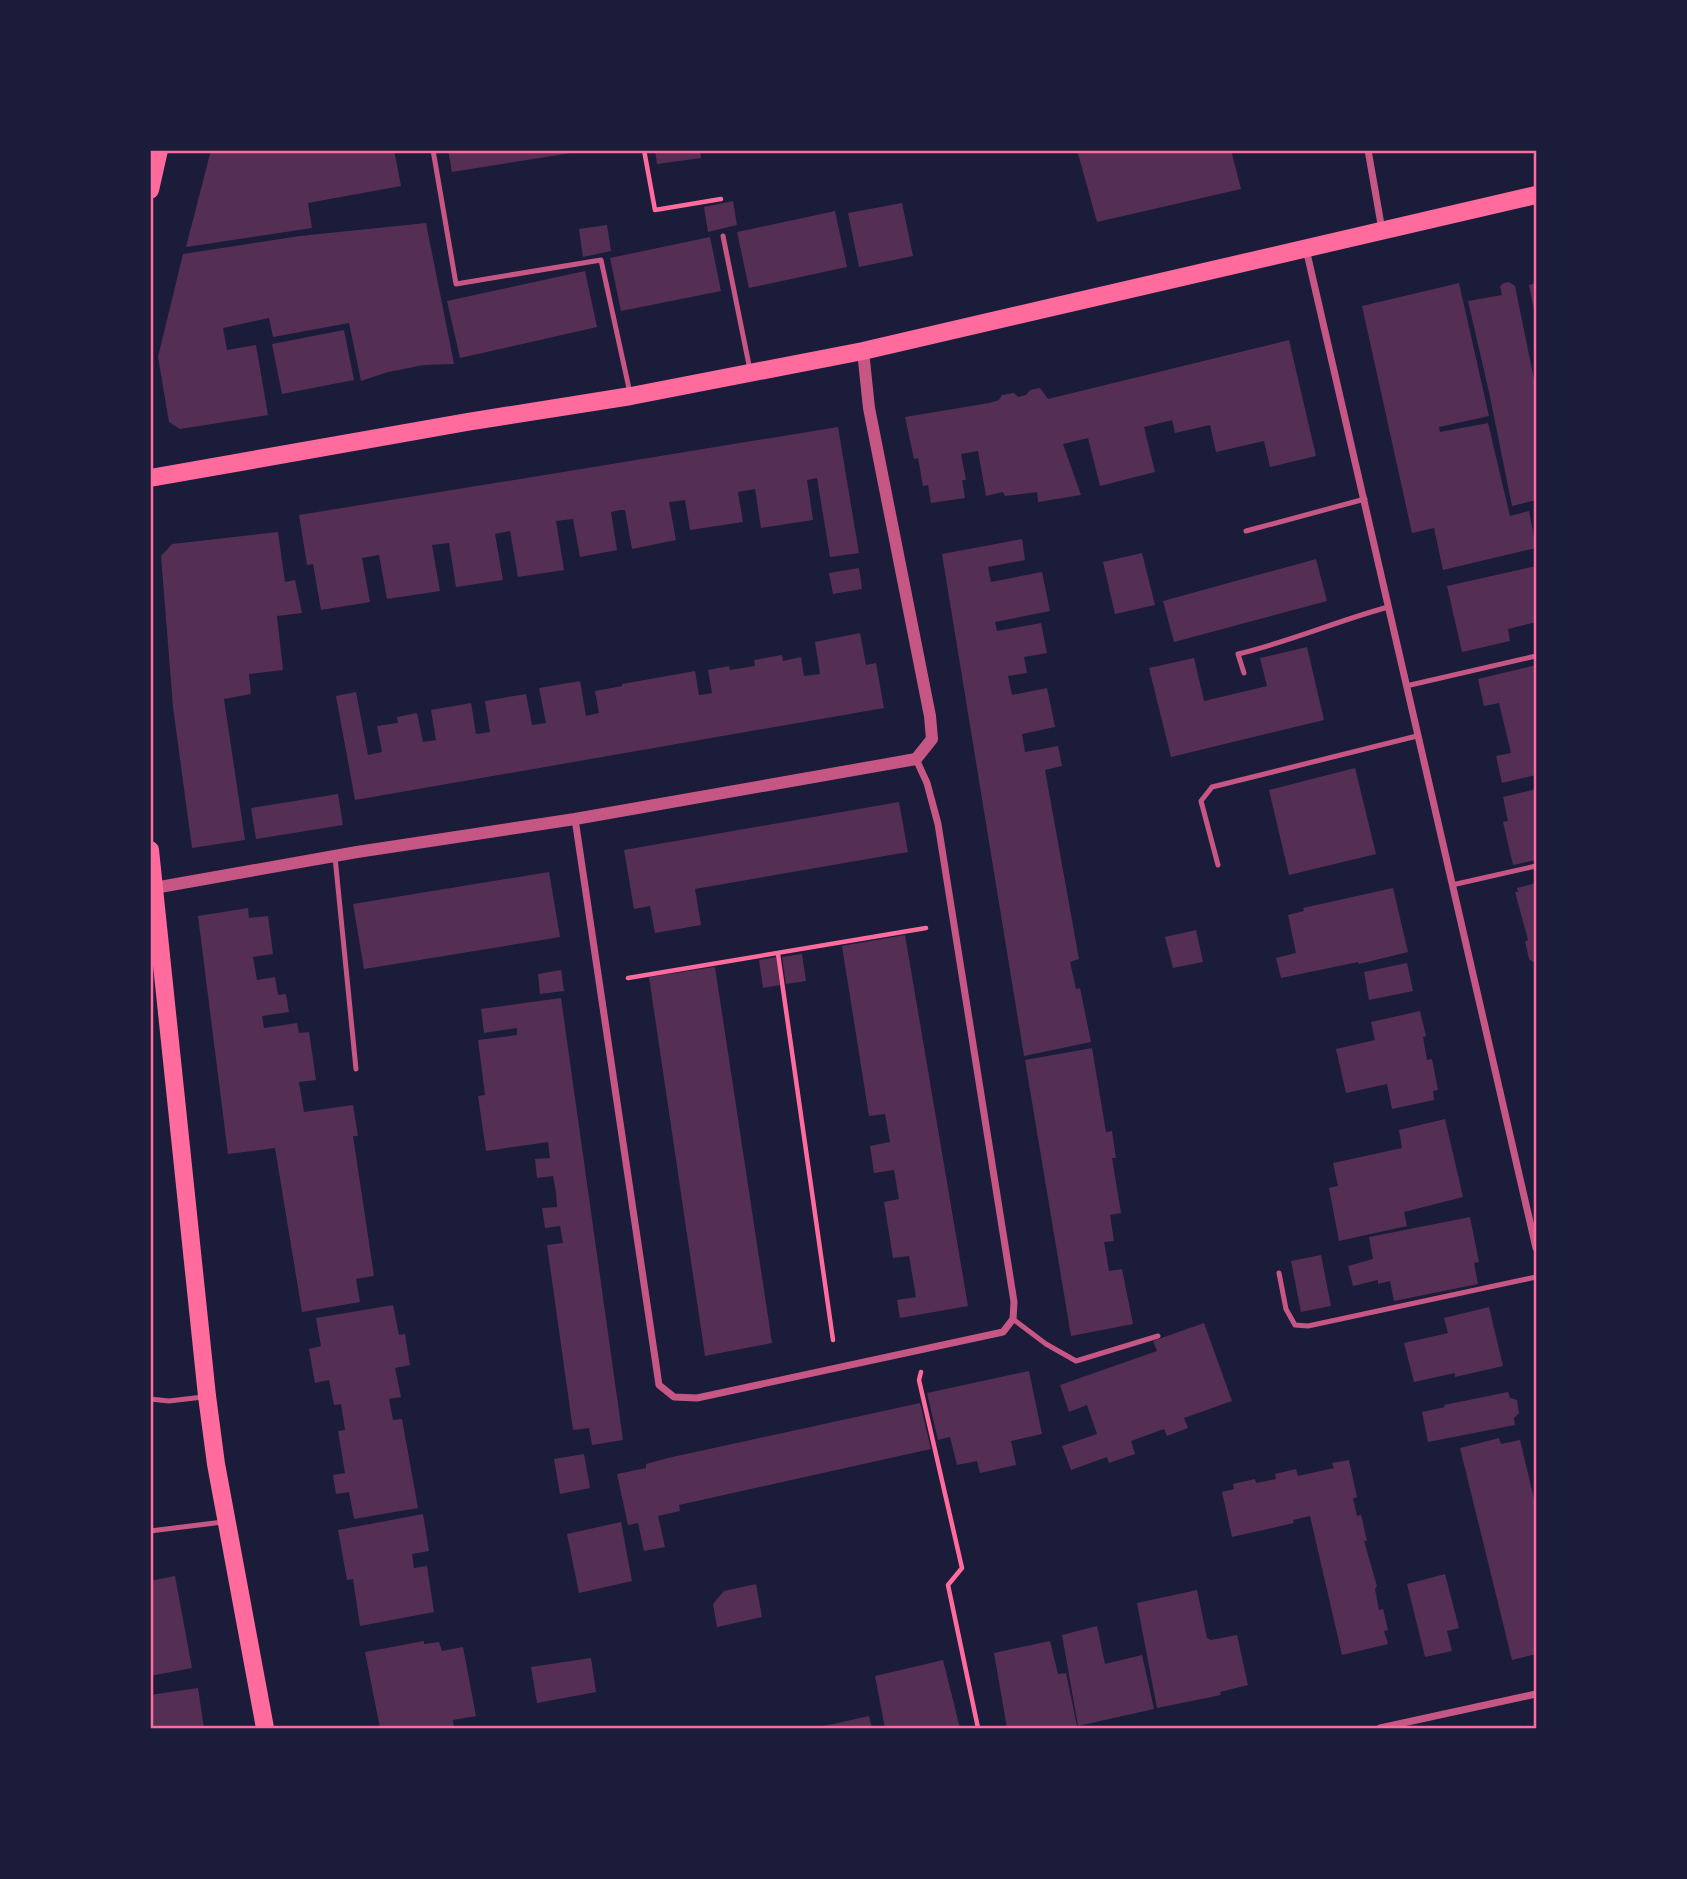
<svg xmlns="http://www.w3.org/2000/svg" width="1687" height="1879" font-family="Ubuntu,sans-serif">
	<style>
		.building { fill: #542f53 }
		.lines { fill: none; stroke-linecap: round; stroke-linejoin: round }
		.path { stroke: #ff6b9d; stroke-width: 4.5 }
		.service { stroke: #c65784; stroke-width: 5 }
		.minor { stroke: #c65784; stroke-width: 7 }
		.tertiary { stroke: #c65784; stroke-width: 12 }
		.primary { stroke: #ff6b9d; stroke-width: 18 }
		.neatline { fill: none; stroke: #ff6b9d; stroke-width: 2.5 }
	</style>
	<rect width="100%" height="100%" fill="#1b1b3a"/>
	<g class="building">
		<path d="M211,150h183l7,36 -93,17 4,25 -126,19z"/>
		<path d="M448,150h129v2l-125,20z"/>
		<path d="M655,150h45l1,8 -44,6z"/>
		<path d="M1077,150h154l10,39 -144,33z"/>
		<path d="M733,201l4,24 -29,7 -4,-25z"/>
		<path d="M902,203l11,53 -54,11 -11,-54z"/>
		<path d="M835,211l12,56 -98,21 -12,-56z"/>
		<path d="M426,223l28,141 -30,1 -36,7 -27,9 -12,-58 -76,14 -4,-19 -46,10 4,22 29,-5 12,70 -88,14 -11,-7 -11,-65 25,-103 117,-18z"/>
		<path d="M607,225l4,26 -28,6 -4,-28z"/>
		<path d="M710,237l11,54 -100,20 -11,-53z"/>
		<path d="M585,271l12,56 -137,31 -13,-57z"/>
		<path d="M1509,282l6,4 21,103v111l-24,6 -23,-114 -21,-91 34,-6 -2,-9 4,-3z"/>
		<path d="M1459,283l30,133 -50,11 1,5 48,-9 22,93 19,-5 7,37 -93,22 -9,-42 -22,5 -50,-227z"/>
		<path d="M1536,283v32h-1l-6,-30z"/>
		<path d="M344,330l10,50 -72,14 -10,-50z"/>
		<path d="M1289,340l27,116 -46,11 -6,-26 -48,11 -6,-27 -35,8 -3,-13 -28,7 11,45 -55,14 -12,-48 -25,6 18,51 -43,7 -1,-10 -32,4 -2,-4 -17,4 -8,-45 -17,3 5,26h-4l3,18 -34,5 -3,-18 -5,1 -5,-28 -4,1 -9,-42 84,-14 10,-3 3,-5 12,-2 4,4 8,-2 4,-5 10,-2 8,11z"/>
		<path d="M838,427l21,126 -29,4 -13,-79 -10,2 6,40 -52,8 -6,-39 -17,3 5,30 -53,8 -5,-30 -16,2 7,38 -44,9 -7,-39h-4l-10,2 6,38 -37,7 -7,-38 -17,2 8,49 -46,7 -8,-46 -15,3 8,46 -47,7 -7,-44 -17,2 8,46 -53,8 -8,-44 -17,3 8,44 -49,8 -8,-46 -6,1 -8,-50z"/>
		<path d="M278,532l7,50 10,-2 7,33 -25,3 6,54 -34,4 2,20 -27,5 21,141 -53,8 -19,-141 -12,-151 11,-12z"/>
		<path d="M1022,539l3,21 -37,7 3,15 51,-10 8,39 -55,11 2,9 44,-8 6,30 -23,4 3,16 -19,3 4,19 35,-7 8,39 -33,7 3,18 33,-6 4,20 -17,4 34,189 -9,3 6,27 4,-1 11,54 -67,14 -82,-502z"/>
		<path d="M1142,553l13,52 -40,9 -12,-52z"/>
		<path d="M1316,559l11,42 -153,41 -11,-41z"/>
		<path d="M1536,566v56l-28,7 2,12 -48,11 -15,-66z"/>
		<path d="M859,568l3,21 -29,5 -4,-21z"/>
		<path d="M860,633l6,32 10,-2 8,45 -529,92 -19,-104 20,-4 12,63 14,-3 -5,-26 21,-3 -1,-6 20,-4 6,29 13,-2 -5,-30 40,-7 5,31 8,-1 6,-1 -5,-31 41,-7 6,31 14,-2 -7,-35 41,-7 6,35 13,-3 -4,-22 27,-5v-2l73,-13 4,24 8,-1 5,-1 -4,-23 21,-4 1,4 25,-4 -1,-6 28,-5 1,6 18,-4 3,19 16,-2 -5,-32z"/>
		<path d="M1307,647l17,73 -153,37 -22,-89 45,-10 10,43 63,-15 -7,-28z"/>
		<path d="M1536,665v110l-34,8 -6,-27 15,-3 -12,-50 -15,3 -6,-27z"/>
		<path d="M1355,768l21,86 -87,21 -20,-85z"/>
		<path d="M1536,789v71l-23,5 -10,-43 5,-1 -5,-24z"/>
		<path d="M338,794l5,31 -87,14 -5,-31z"/>
		<path d="M899,802l9,50 -213,37 6,36 -46,8 -5,-27 -16,3 -10,-59z"/>
		<path d="M549,872l11,65 -196,32 -11,-65z"/>
		<path d="M1536,883v78l-3,1 -4,-3 -4,-18 3,-1 -13,-48h3l-1,-4z"/>
		<path d="M1393,888l15,64 -49,12 -1,-2 -77,16 -5,-20 20,-5 -8,-38 16,-4 -1,-3z"/>
		<path d="M248,908l1,10 19,-2 5,38 -20,3 4,23 18,-3 3,18 8,-1 3,18 -27,4 2,12 33,-5 2,10 10,-1 7,48 -17,2 5,30 49,-7 5,31h-5l21,140 -18,3 4,23 -58,10 -27,-164 -47,6 -30,-238z"/>
		<path d="M1196,930l7,32 -30,6 -8,-31z"/>
		<path d="M905,935l63,371 -68,12 -3,-18 19,-3 -7,-41 -16,2 -9,-56 15,-3 -5,-29 -20,3 -4,-27 20,-4 -5,-28 -16,2 -27,-170z"/>
		<path d="M802,954l4,27 -20,3 -4,-27z"/>
		<path d="M776,957l4,28 -17,3 -4,-28z"/>
		<path d="M1407,963l6,28 -44,9 -5,-28z"/>
		<path d="M715,967l57,376 -67,13 -56,-379z"/>
		<path d="M561,970l3,21 -24,3 -2,-20z"/>
		<path d="M561,998l62,442 -31,5 -3,-17 -16,2 -26,-185 16,-2 -3,-17 -15,2 -3,-20 15,-1 -1,-15 -3,-16 -16,2 -2,-19 15,-1 -2,-16 -62,9 -8,-55 7,-1 -7,-55 39,-5v-7l-33,5 -3,-24z"/>
		<path d="M1420,1011l6,25 -3,1 4,23 5,-1 6,31 -5,1 1,9 -42,9 -5,-25 -41,9 -10,-44 39,-9 -4,-18z"/>
		<path d="M1092,1048l14,84 6,-1 4,27h-4l9,55 -11,2 4,26 -10,1 5,29 13,-2 11,55 -62,12 -46,-276z"/>
		<path d="M1445,1119l18,78 -59,15 3,14 -68,15 -10,-53 9,-2 -5,-23 69,-15 -3,-18z"/>
		<path d="M1470,1217l9,45 -5,1 4,21 -84,17 -4,-20 -12,3v-4l-25,6 -5,-20 25,-7 -4,-22z"/>
		<path d="M1321,1255l10,51 -30,6 -10,-51z"/>
		<path d="M393,1305l6,30 6,-1 5,31 -15,3 6,29 -12,2 4,21 9,-1 16,89 -64,11 -5,-27 -13,2 -3,-19 12,-2 -7,-42 7,-1 -4,-26 -7,1 -5,-25 -14,3 -6,-34 12,-3 -5,-28z"/>
		<path d="M1489,1307l14,59 -48,11v-4l-41,9 -10,-39 44,-10 -4,-15z"/>
		<path d="M1204,1323l28,78 -48,17 4,10 -21,8 -3,-7 -33,12 4,13 -26,9 -2,-6 -36,13 -9,-24 35,-12 -10,-29 -18,7 -9,-27 97,-34 -4,-10z"/>
		<path d="M1029,1371l13,63 -31,7 5,24 -36,8 -3,-12 -20,4 -7,-28 -12,3 -11,-47z"/>
		<path d="M1508,1392l2,6 7,2 2,13 -5,5 1,7 -87,17 -6,-30 23,-5 -1,-2z"/>
		<path d="M920,1403l11,46 -252,56 1,6 -22,5 7,31 -21,4 -6,-28 -10,2 -11,-51 29,-6v-4l22,-6z"/>
		<path d="M1499,1438l2,6 19,-4 16,67v147l-24,6 -52,-212z"/>
		<path d="M584,1454l6,34 -30,6 -6,-35z"/>
		<path d="M1349,1460l8,37 -4,2 4,17 4,-1 6,26h-3l13,45 -2,3 4,21 4,-1 5,21 -4,1 4,13 -46,11 -32,-139 -17,4 1,3 -62,14 -10,-45 12,-3 -1,-5 22,-5 1,4 20,-4 -1,-5 21,-5 2,7 36,-8 -2,-5z"/>
		<path d="M423,1514l6,37 -17,3 2,14 13,-2 7,46 -74,14 -7,-47 -6,1 -9,-50z"/>
		<path d="M621,1522l11,59 -53,12 -12,-59z"/>
		<path d="M1445,1574l14,54 -12,3 5,20 -27,6 -18,-73z"/>
		<path d="M175,1576l17,92 -42,8v-95z"/>
		<path d="M756,1584l6,33 -45,10 -4,-23 11,-13z"/>
		<path d="M1197,1590l10,48 4,2 26,-5 11,50 -28,7 1,3 -64,13 -20,-105z"/>
		<path d="M1097,1626l8,38 37,-9 12,54 -76,17 -16,-91z"/>
		<path d="M424,1641v3l15,-2 3,9 21,-4 13,69 -23,4 1,8h-74l-15,-76z"/>
		<path d="M1050,1641l8,33 8,-1 11,53 -12,2h-58l-13,-75z"/>
		<path d="M591,1658l5,34 -59,11 -6,-36z"/>
		<path d="M943,1660l17,68h-75l-10,-52z"/>
		<path d="M198,1688l6,40h-54v-33z"/>
		<path d="M869,1716l3,12h-53v-1z"/>
	</g>
	<g class="lines">
		<g class="path">
			<path d="M644,150l11,60 66,-11"/>
			<path d="M778,954l55,386"/>
			<path d="M628,978l298,-50"/>
			<path d="M921,1372l-2,8 43,188 -14,17 30,143"/>
		</g>
		<g class="service">
			<path d="M433,150l23,134 145,-24 29,133"/>
			<path d="M723,236l27,134"/>
			<path d="M1246,531l119,-32"/>
			<path d="M1244,673l-6,-19c51,-12 99,-33 150,-47"/>
			<path d="M1406,686l130,-30"/>
			<path d="M335,857l21,212"/>
			<path d="M1218,865l-17,-64 11,-14 205,-51"/>
			<path d="M1452,885l84,-19"/>
			<path d="M1279,1273l7,36 9,16 13,1 228,-49"/>
			<path d="M1013,1319l33,25 30,17 82,-25"/>
			<path d="M150,1399l19,2 34,-4"/>
			<path d="M150,1531l73,-9"/>
		</g>
		<g class="minor">
			<path d="M1368,150l14,80"/>
			<path d="M1306,249l230,999"/>
			<path d="M575,819l84,566 15,12 23,1 306,-66 10,-13 1,-17 -76,-478 -11,-41 -11,-24"/>
			<path d="M1380,1728l156,-34"/>
		</g>
		<path class="tertiary" d="M154,888l203,-36 218,-33 341,-60 16,-20 -2,-23 -61,-308 -6,-57"/>
		<g class="primary">
			<path d="M150,190l9,-40"/>
			<path d="M150,478l317,-56 164,-26 232,-45 673,-156"/>
			<path d="M150,850l57,546 9,68 49,264"/>
		</g>
	</g>
	<rect width="1687" height="1879" fill="none" stroke="#1b1b3a" stroke-width="304"/>
	<rect x="152" y="152" width="1383" height="1575" class="neatline"/>
</svg>
